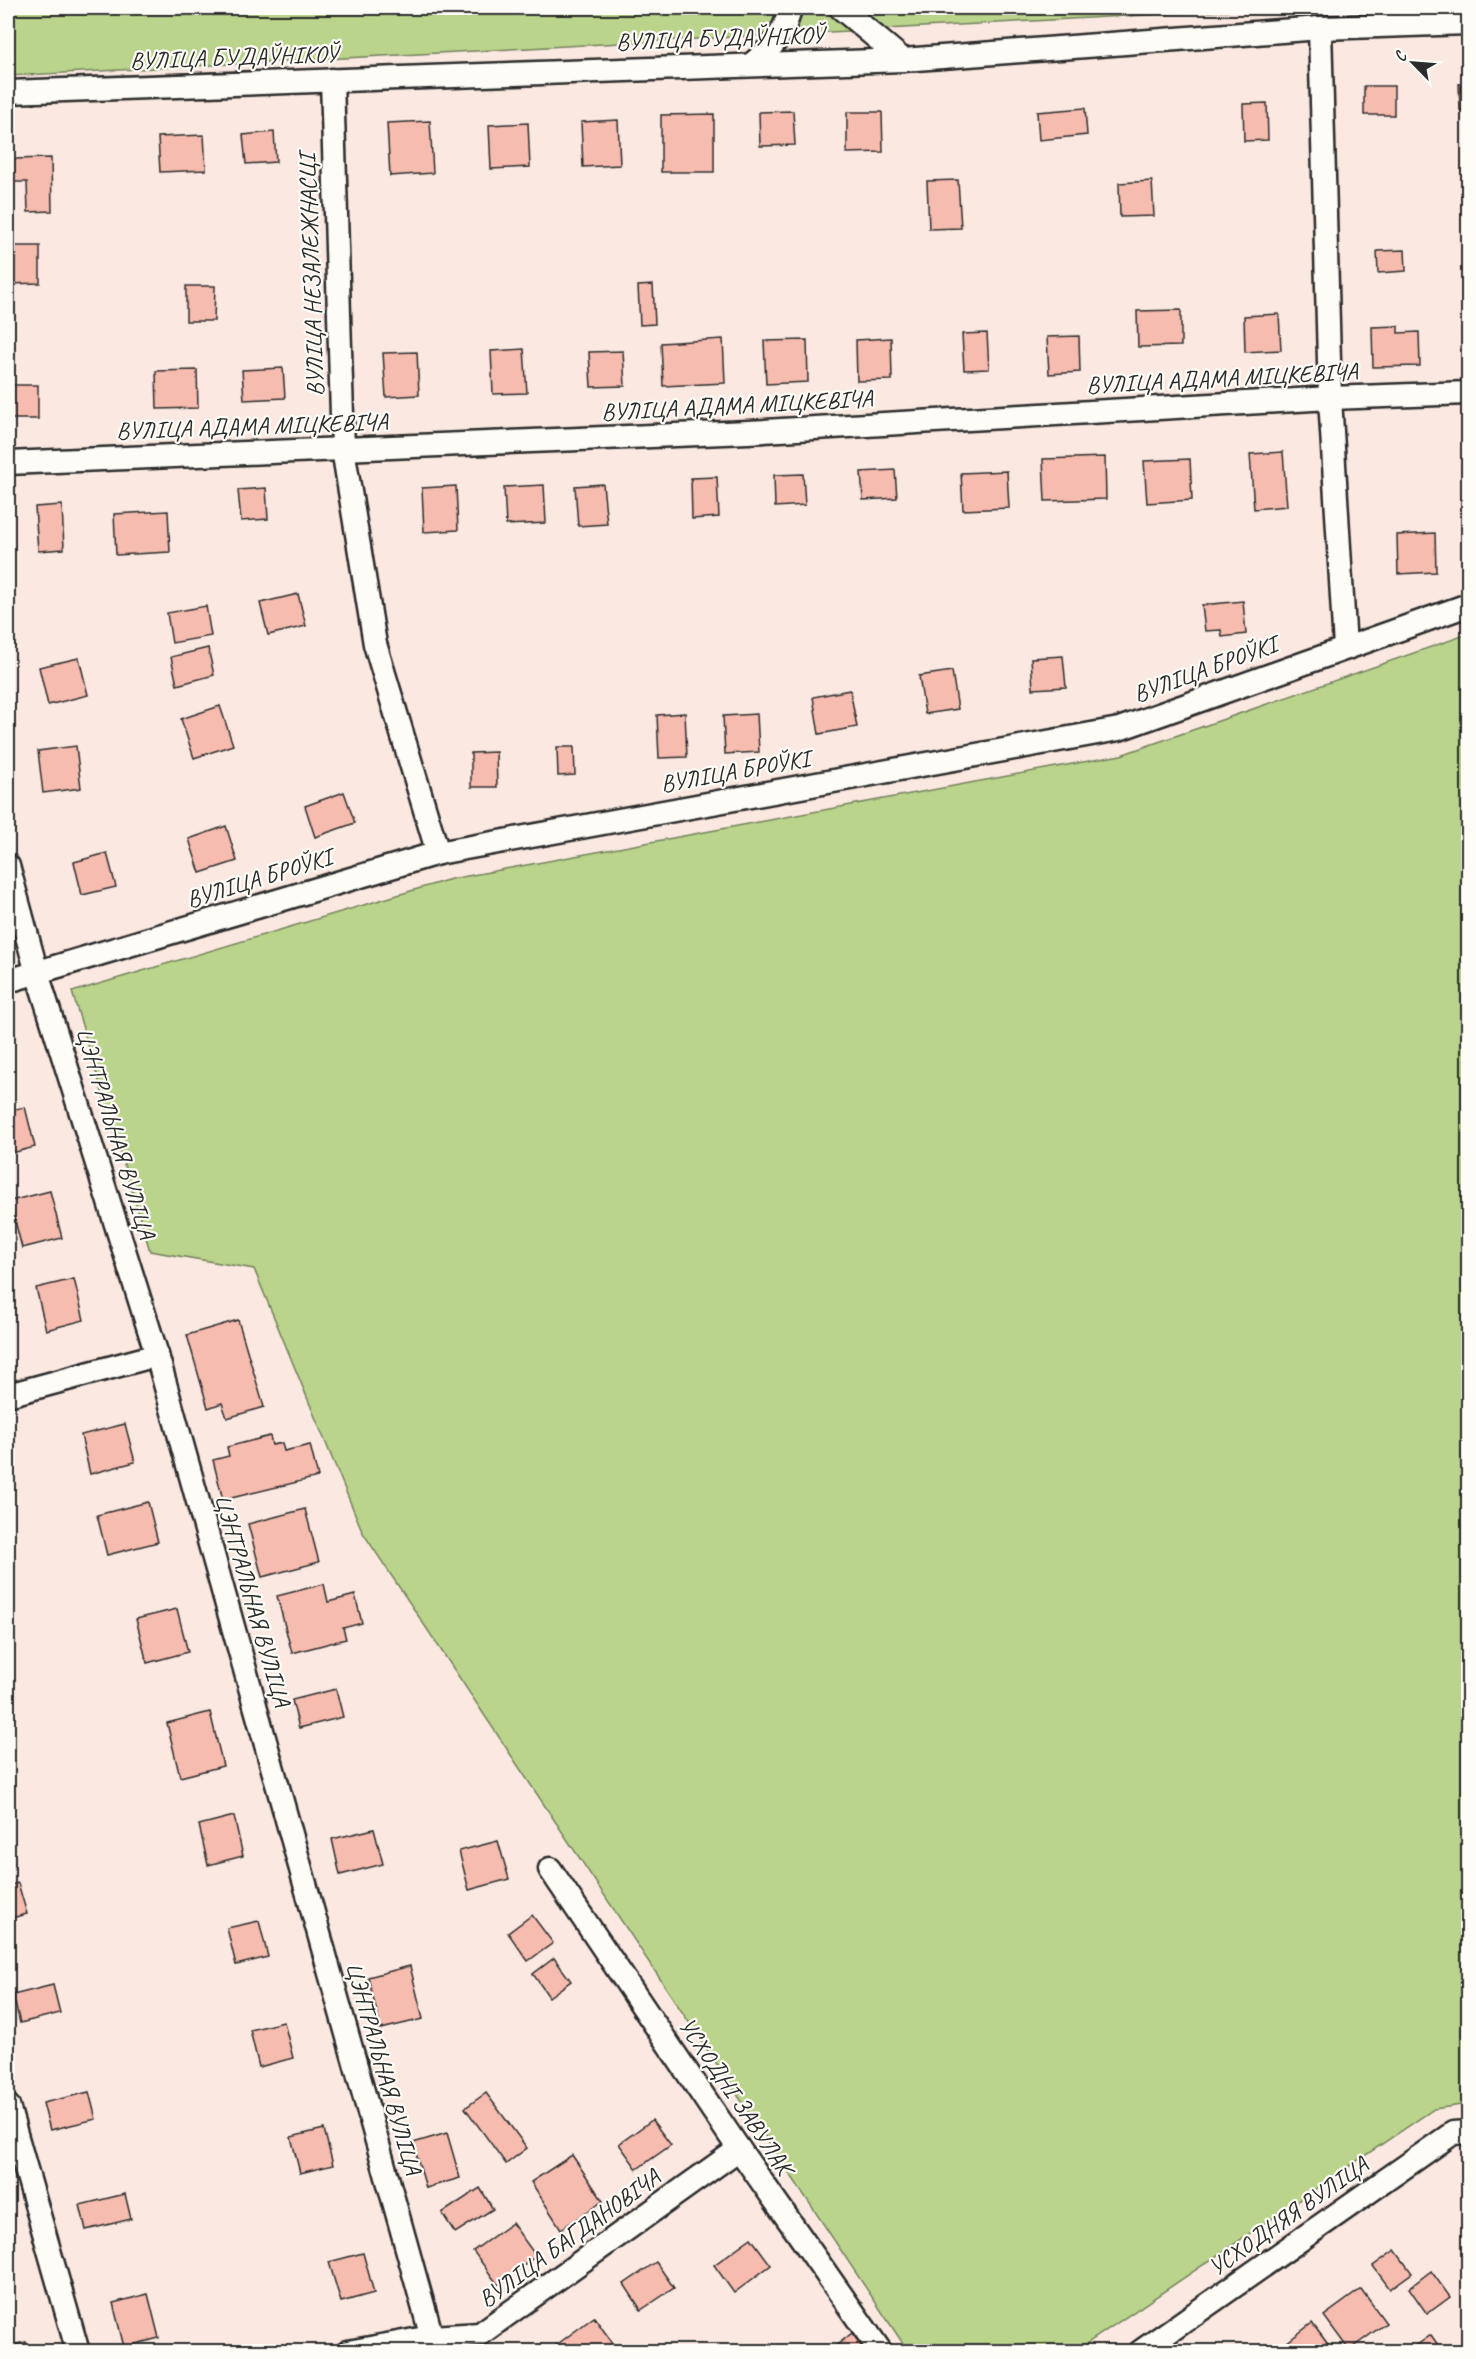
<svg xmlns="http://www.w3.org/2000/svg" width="1476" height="2359" font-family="Caveat,sans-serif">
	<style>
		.green { fill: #bad48b; stroke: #72805b; stroke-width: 1.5 }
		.building { fill: #f6bcaf; stroke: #2b2b2b; stroke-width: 1.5 }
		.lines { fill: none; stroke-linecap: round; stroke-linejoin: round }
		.minor-casing { stroke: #2b2b2b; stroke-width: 27 }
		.minor { stroke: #fdfcf7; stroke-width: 22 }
		.labels { text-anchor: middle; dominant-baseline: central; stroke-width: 4.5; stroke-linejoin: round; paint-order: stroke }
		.street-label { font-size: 24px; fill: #2b2b2b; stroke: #fdfcf7 }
	</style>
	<rect width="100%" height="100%" fill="#fbe9e1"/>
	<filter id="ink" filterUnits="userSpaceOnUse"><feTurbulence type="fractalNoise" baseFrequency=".0167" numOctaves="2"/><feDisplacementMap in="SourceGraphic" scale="12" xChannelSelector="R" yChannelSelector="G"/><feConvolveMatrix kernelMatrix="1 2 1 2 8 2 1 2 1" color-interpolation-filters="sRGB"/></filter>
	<g filter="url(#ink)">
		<g class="green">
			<path d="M8,8h1268l-1268,68z"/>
			<path d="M1468,634v1470l-34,5 -348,235 -34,8 -144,-1 -545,-818 -109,-264 -104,-18 -78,-259 379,-113 670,-124z"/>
		</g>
		<g class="building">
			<path d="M1468,83v27h-8l-1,-26z"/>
			<rect x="1364" y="86" width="30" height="29"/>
			<path d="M1267,103l1,37 -24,1 -1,-37z"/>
			<path d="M1085,108l2,27 -48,5 -2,-28z"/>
			<path d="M793,111l2,34 -35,1 -1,-34z"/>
			<path d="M847,112h35l1,40 -36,1z"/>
			<path d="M714,114v58h-53v-57z"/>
			<path d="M618,120l2,45 -37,2 -2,-45z"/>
			<path d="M430,121l3,52 -43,3 -3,-53z"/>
			<path d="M528,123l2,44 -39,2 -2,-44z"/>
			<path d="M274,132l2,30 -30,2 -3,-29z"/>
			<path d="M204,135l2,35 -46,2 -2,-35z"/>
			<path d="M51,158l1,53 -24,1 -1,-30h-13l-1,-23z"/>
			<path d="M958,180l3,48 -32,1 -2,-48z"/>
			<path d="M1152,181l2,35 -34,1 -1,-34z"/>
			<path d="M8,246h32v37l-32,1z"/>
			<path d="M1405,250l1,21 -28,2 -1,-22z"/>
			<path d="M653,285l2,39 -15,1 -2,-39z"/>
			<path d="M186,286h29l-1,35h-28z"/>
			<path d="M1181,310v36l-43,1 -1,-36z"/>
			<path d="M1279,314l2,36 -36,2 -1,-36z"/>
			<path d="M1398,326v7l21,-1 1,34 -47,1 -1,-40z"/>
			<path d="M987,333l2,36 -25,1 -2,-36z"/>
			<path d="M1079,336l1,36 -31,2 -2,-37z"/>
			<path d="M891,338l1,42 -35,1 -1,-41z"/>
			<path d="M723,339l2,44 -62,3 -2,-43z"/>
			<path d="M807,340l1,42 -42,2 -2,-43z"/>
			<path d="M524,349l3,44 -34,1 -2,-43z"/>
			<path d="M623,351l2,35 -34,1 -2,-35z"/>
			<path d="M417,352l2,43 -33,2 -3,-44z"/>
			<path d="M283,368l2,30 -41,2 -2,-30z"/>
			<path d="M197,370l1,38 -41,1 -1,-38z"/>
			<rect x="8" y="385" width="30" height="34"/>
			<path d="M1283,452l4,54 -33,3 -4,-55z"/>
			<path d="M1105,457l1,42 -61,2 -2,-42z"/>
			<path d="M1190,459l2,41 -45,3 -3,-42z"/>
			<path d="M895,470l2,28 -34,2 -2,-28z"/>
			<path d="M1007,471l2,37 -46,2 -2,-37z"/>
			<path d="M803,474l2,31 -30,2 -1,-32z"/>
			<path d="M717,477l2,40 -27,2 -1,-41z"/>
			<path d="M603,484l4,40 -29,2 -3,-40z"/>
			<path d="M544,485l2,38 -40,2 -2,-38z"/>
			<path d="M456,486l2,44 -34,2 -2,-44z"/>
			<path d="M266,488l2,31 -27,2 -3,-31z"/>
			<path d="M62,505l2,44 -26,2 -3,-44z"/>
			<path d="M168,511l2,41 -54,3 -2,-41z"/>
			<path d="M1435,533l1,39 -38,2 -1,-39z"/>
			<path d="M298,594l8,32 -38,9 -8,-32z"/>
			<path d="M1243,601l3,33 -24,3 -1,-7 -16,1 -3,-26z"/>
			<path d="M206,606l5,30 -39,7 -5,-30z"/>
			<path d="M208,648l6,27 -37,10 -6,-28z"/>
			<path d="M1063,656l3,31 -33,2 -2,-31z"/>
			<path d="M79,658l9,37 -40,10 -9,-38z"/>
			<path d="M952,671l6,38 -33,5 -6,-38z"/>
			<path d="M850,690l7,37 -38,7 -6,-37z"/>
			<path d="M220,706l13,39 -39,13 -13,-39z"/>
			<path d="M685,713l2,44 -28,1 -2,-43z"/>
			<path d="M757,714l2,38 -34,2 -2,-38z"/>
			<path d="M76,746l5,42 -38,5 -5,-42z"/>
			<path d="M557,747h17l1,28 -17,1z"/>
			<path d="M496,752l1,35h-26v-34z"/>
			<path d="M344,792l11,31 -40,14 -10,-31z"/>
			<path d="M226,826l11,35 -37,12 -11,-34z"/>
			<path d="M107,853l9,34 -34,8 -8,-33z"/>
			<path d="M25,1107l10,40 -27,7v-43z"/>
			<path d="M50,1191l12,47 -40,10 -12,-47z"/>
			<path d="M74,1279l10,41 -38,10 -10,-42z"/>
			<path d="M238,1320l26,87 -37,11 -5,-15 -14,5 -21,-73z"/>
			<path d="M125,1424l10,38 -45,12 -9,-39z"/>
			<path d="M270,1436l2,9 10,-2 2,8 26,-6 8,32 -95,23 -10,-40 16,-4 -2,-9z"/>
			<path d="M148,1502l10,40 -51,13 -10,-40z"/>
			<path d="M305,1509l14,53 -57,15 -14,-53z"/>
			<path d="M324,1584l4,18 27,-7 7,28 -19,5 3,11 -54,14 -15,-57z"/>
			<path d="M177,1609l11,43 -41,11 -11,-44z"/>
			<path d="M336,1689l7,28 -44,11 -7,-28z"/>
			<path d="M210,1712l13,54 -43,11 -13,-54z"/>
			<path d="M234,1816l9,40 -35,9 -9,-40z"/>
			<path d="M374,1829l9,35 -43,11 -8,-36z"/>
			<path d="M498,1841l11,38 -40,11 -10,-39z"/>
			<path d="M18,1883l9,31 -19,5v-33z"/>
			<path d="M532,1915l21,28 -25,18 -20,-28z"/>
			<path d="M259,1921l9,36 -32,8 -9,-37z"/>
			<path d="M554,1958l17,23 -22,16 -16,-23z"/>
			<path d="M410,1966l13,53 -42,10 -13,-52z"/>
			<path d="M53,1985l7,28 -40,10 -7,-28z"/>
			<path d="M284,2022l9,36 -34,9 -9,-37z"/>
			<path d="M89,2092l7,27 -46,11 -7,-27z"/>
			<path d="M486,2093l41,55 -21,16 -41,-56z"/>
			<path d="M652,2120l19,25 -34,24 -18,-25z"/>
			<path d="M324,2129l9,36 -33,8 -9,-36z"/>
			<path d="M447,2133l13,45 -34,10 -13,-45z"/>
			<path d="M572,2155l31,46 -42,28 -30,-47z"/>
			<path d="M480,2188l13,21 -38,24 -13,-20z"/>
			<path d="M125,2194l6,25 -45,11 -6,-25z"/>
			<path d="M512,2223l24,33 -38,29 -25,-34z"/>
			<path d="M751,2238l20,27 -37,28 -20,-28z"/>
			<path d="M1395,2250l17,23 -22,16 -17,-23z"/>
			<path d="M363,2253l11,40 -33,9 -12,-40z"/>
			<path d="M656,2262l18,26 -33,22 -17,-26z"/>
			<path d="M1431,2271l19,26 -23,17 -18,-26z"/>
			<path d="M1361,2289l25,34 -37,27 -25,-34z"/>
			<path d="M148,2294l11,44 -35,9 -11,-44z"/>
			<path d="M594,2317l25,35h-72z"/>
			<path d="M1312,2323l18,24 -6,5h-46l-1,-2z"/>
			<path d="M852,2333l13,17 -3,2h-34z"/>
			<path d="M1431,2335l12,17h-27l-3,-4z"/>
			<path d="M26,2342l2,10h-20v-6z"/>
		</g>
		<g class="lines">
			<g class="minor-casing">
				<g id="minor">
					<path d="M841,8l62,52"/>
					<path d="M1320,28l10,370 15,249"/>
					<path d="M752,64c20,-16 33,-30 38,-56"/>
					<path d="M332,80l11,369 32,195 63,209"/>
					<path d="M8,92l895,-32 417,-32 148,-5"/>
					<path d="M8,463l740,-31 582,-34 138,-5"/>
					<path d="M8,866l29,107 120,382 279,997"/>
					<path d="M8,981l430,-128 681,-124 349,-124"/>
					<path d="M8,1395l149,-40"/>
					<path d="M550,1869l189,280 142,203"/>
					<path d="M8,2106l70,246"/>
					<path d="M348,2352l83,-15 49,-3 259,-185"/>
					<path d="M1140,2352l313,-219 15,-1"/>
				</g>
			</g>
			<use href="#minor" class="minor"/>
		</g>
	</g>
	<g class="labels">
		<g class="street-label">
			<text transform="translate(720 38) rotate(-2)">ВУЛІЦА БУДАЎНІКОЎ</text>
			<text transform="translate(234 57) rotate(-2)">ВУЛІЦА БУДАЎНІКОЎ</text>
			<text transform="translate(311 275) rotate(-92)">ВУЛІЦА НЕЗАЛЕЖНАСЦІ</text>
			<text transform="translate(1222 378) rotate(-3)">ВУЛІЦА АДАМА МІЦКЕВІЧА</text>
			<text transform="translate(737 405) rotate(-3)">ВУЛІЦА АДАМА МІЦКЕВІЧА</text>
			<text transform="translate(252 426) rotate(-2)">ВУЛІЦА АДАМА МІЦКЕВІЧА</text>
			<text transform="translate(1205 669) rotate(-20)">ВУЛІЦА БРОЎКІ</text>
			<text transform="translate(735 771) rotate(-10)">ВУЛІЦА БРОЎКІ</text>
			<text transform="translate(259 878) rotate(-17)">ВУЛІЦА БРОЎКІ</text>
			<text transform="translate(116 1133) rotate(73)">ЦЭНТРАЛЬНАЯ ВУЛІЦА</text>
			<text transform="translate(253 1600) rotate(74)">ЦЭНТРАЛЬНАЯ ВУЛІЦА</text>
			<text transform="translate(384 2068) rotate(74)">ЦЭНТРАЛЬНАЯ ВУЛІЦА</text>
			<text transform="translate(736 2096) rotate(56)">УСХОДНІ ЗАВУЛАК</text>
			<text transform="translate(1288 2216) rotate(-35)">УСХОДНЯЯ ВУЛІЦА</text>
			<text transform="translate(569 2238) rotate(-36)">ВУЛІЦА БАГДАНОВІЧА</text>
		</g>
	</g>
	<rect width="1476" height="2359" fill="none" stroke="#fdfcf7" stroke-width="30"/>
	<rect x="15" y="15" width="1446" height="2329" fill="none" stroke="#2b2b2b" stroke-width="2" filter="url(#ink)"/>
	<g transform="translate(1413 63) rotate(295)" stroke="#fdfcf7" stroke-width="4.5" paint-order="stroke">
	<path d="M0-4.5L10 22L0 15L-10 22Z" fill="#2b2b2b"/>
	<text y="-9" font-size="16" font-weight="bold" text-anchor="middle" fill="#2b2b2b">С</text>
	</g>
</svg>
